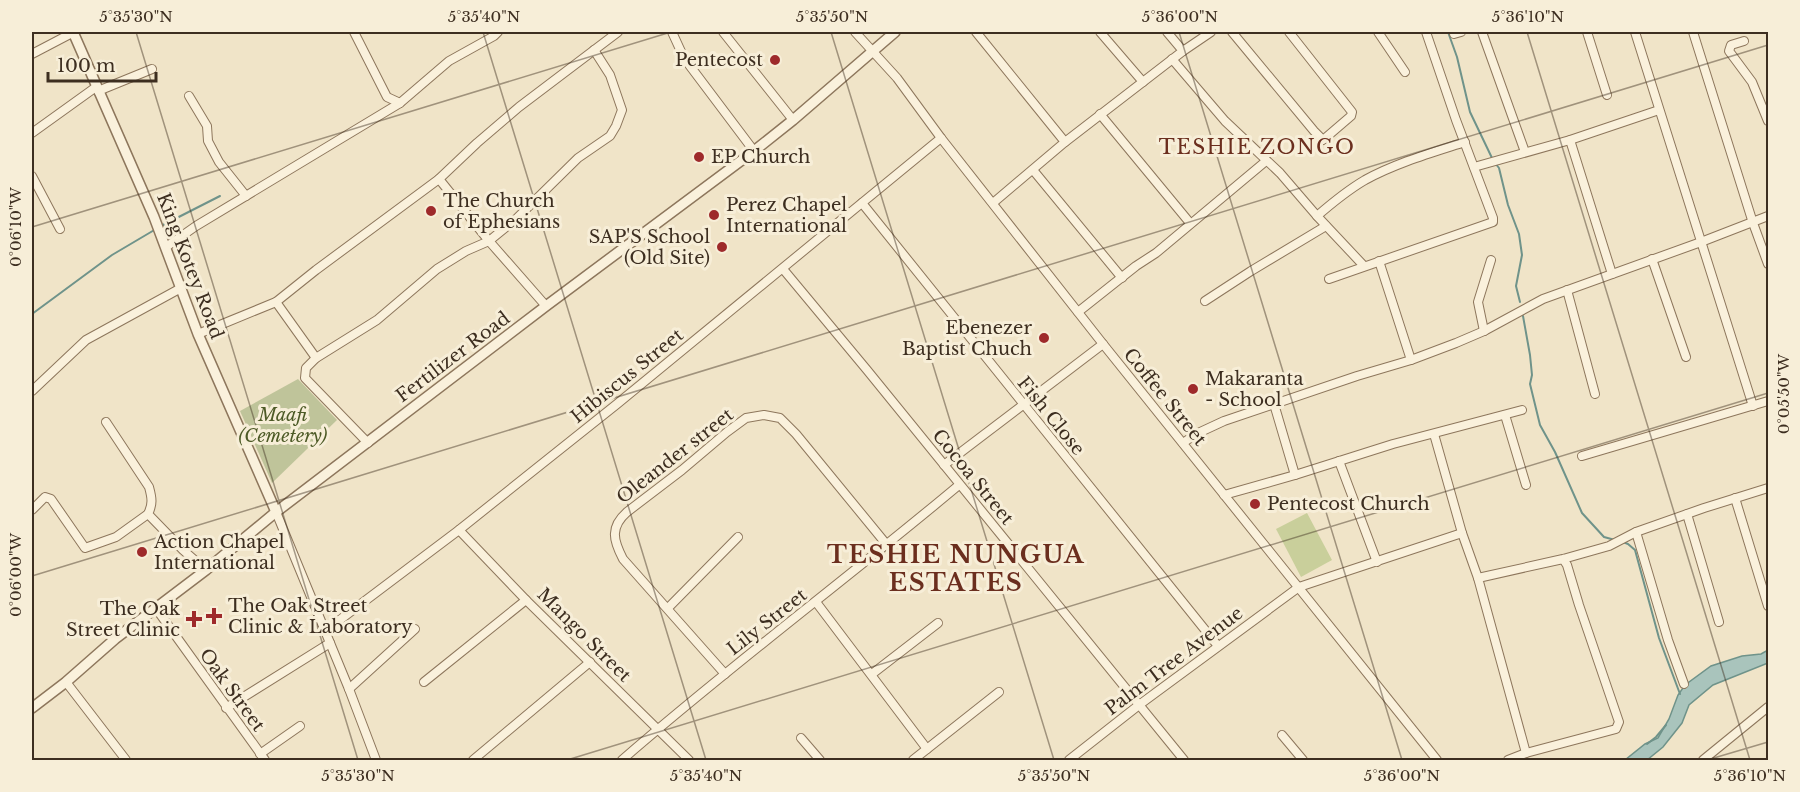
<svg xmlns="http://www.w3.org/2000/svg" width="1800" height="792" font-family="'Libre Baskerville',serif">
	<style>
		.green { fill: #c9cf9b }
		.cemetery { fill: #bfc49a }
		.water { fill: #a9c4bc; stroke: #6f938a; stroke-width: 1.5 }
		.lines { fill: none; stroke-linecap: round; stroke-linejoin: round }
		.stream { stroke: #6f938a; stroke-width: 2 }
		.minor-casing { stroke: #8d765c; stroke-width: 10 }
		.tertiary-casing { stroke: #8d765c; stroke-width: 12 }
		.minor { stroke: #faf1dc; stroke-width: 8 }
		.tertiary { stroke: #faf1dc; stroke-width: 9 }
		.ticks { fill: none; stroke: #3d2e20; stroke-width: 1.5; stroke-opacity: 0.45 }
		.poi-dot { fill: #9e2a2b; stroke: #f7eed8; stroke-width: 2 }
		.labels { text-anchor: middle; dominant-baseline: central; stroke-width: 6; stroke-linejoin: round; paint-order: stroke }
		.poi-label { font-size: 18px; fill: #3d2e20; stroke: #f7eed8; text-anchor: start }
		.street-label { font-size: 18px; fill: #3d2e20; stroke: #f7eed8 }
		.park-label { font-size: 18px; font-style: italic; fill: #4d5a26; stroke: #f7eed8 }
		.neighbourhood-label { font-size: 20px; letter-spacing: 1.5px; fill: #6b2e1e; stroke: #f7eed8 }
		.district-label { font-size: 24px; font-weight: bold; letter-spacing: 1.5px; fill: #6b2e1e; stroke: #f7eed8 }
		.neatline { fill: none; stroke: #3d2e20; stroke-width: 2 }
		.ticks-label { font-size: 15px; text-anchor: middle; fill: #3d2e20 }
	</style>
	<rect width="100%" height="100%" fill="#f0e4c8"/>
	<path class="green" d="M1307,513l25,47 -31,17 -25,-48z"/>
	<path class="cemetery" d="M298,379l39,41 -65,63 -32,-72z"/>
	<path class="water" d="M1768,650v13l-55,22 -24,20 -7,18 -19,24 -16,13h-22l20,-16 13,-6 11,-19 9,-24 7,-10 26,-19 31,-10 19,-2z"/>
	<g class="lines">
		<g class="stream">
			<path d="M1448,32l9,25 13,55 22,46"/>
			<path d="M1495,163l4,5 9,37 11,29 3,21 -6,31 4,16"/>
			<path d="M161,226l59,-30"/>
			<path d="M32,314l80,-59 44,-26"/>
			<path d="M1523,316l7,39 2,20 -2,9 10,41 15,27 27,61 22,24 11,3"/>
			<path d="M1623,542l5,2 7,6 24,88 21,56"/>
			<path d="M1647,744l9,-7 10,-12"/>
		</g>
		<g class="minor-casing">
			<g id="minor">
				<path d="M354,32l33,65 13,6"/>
				<path d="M672,32l12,26 70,93"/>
				<path d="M723,32l70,88"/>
				<path d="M855,32l42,46 44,60 162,206 334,416"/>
				<path d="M976,32l89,110 -72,61"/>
				<path d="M1100,32l43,50"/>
				<path d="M1232,32l82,99 9,9 28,-24 1,-4 -63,-80"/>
				<path d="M1378,32l27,40"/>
				<path d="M1482,32l43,120"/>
				<path d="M1587,32l20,63"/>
				<path d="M1635,32l118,374"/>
				<path d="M1693,32l60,191 15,41"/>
				<path d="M1454,34l7,-2"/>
				<path d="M1744,41l-13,4 -2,6 23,31 16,39"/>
				<path d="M1183,51l28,-19"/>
				<path d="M32,54l42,-22"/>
				<path d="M1172,59l53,62 55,52 37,43 47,50"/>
				<path d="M98,91l54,-22"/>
				<path d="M189,96l18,30 1,15 11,21 27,34"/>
				<path d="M1100,114l90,109"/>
				<path d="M32,133l64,-46"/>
				<path d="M1570,140l42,134"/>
				<path d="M1065,142l118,-91 -16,-19"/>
				<path d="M1474,167l96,-27 89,-30"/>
				<path d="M1033,170l89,108"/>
				<path d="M32,176l28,53"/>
				<path d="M862,203l356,443"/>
				<path d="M1317,216c15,-13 31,-26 48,-36 31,-17 66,-27 100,-38"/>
				<path d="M166,247l30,-21 204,-123 49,-42 45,-25 4,-4"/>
				<path d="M1652,259l34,98"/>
				<path d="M1379,261l32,99"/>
				<path d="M783,269l84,101 317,390"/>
				<path d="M1329,279l164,-57v-4l-37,-98 -30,-88"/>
				<path d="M1567,290l28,104"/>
				<path d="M1205,301l46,-30 75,-45"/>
				<path d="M276,302l40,56"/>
				<path d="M546,306l-57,-65 -50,-62 38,-36 42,-36 99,-75"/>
				<path d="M1078,312l58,-46 20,-13 110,-92"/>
				<path d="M1484,331l-6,-29 13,-42"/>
				<path d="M198,334l78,-32 40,-32 123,-91"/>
				<path d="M32,391l54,-51 95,-52"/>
				<path d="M1274,404l21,71"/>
				<path d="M1505,415l21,70"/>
				<path d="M106,422l43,65c3,11 4,17 -1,27l35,36 23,20"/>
				<path d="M1434,434l28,99 16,45"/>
				<path d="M368,443l-63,-65 1,-10 10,-10 61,-38 60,-51 29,-18 23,-10 28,-23 61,-60 32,-22 6,-10 6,-16 -12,-35 -16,-25"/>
				<path d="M1183,443l13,-9 28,-13 133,-45 54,-16 45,-17 28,-12 59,-32 158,-57 67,-26"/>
				<path d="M1582,456l186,-55"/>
				<path d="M1339,461l38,101"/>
				<path d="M944,465l159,-121"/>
				<path d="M1224,495l71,-20 98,-31 129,-34"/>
				<path d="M1735,498l33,108"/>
				<path d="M32,510l13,-13 6,2 34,49 31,-11 32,-23"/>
				<path d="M276,512l73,177 27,71"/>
				<path d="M1687,514l32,108"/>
				<path d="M459,530l67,70 163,160"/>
				<path d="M1636,532l32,108 16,44"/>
				<path d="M1563,559l4,6 12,40 40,117 -3,7 -90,24 -48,-175 85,-19 46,-13 27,-14 68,-24 64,-20"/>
				<path d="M816,602l111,147"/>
				<path d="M155,607l110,153"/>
				<path d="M668,608l70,-71"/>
				<path d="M325,631l134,-101 158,-126 324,-266"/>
				<path d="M725,674l-102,-115c-10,-19 -13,-32 4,-47l55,-42 45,-38 19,-14 18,-3 16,3 16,16 91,111"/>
				<path d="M872,674l66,-51"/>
				<path d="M66,682l60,78"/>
				<path d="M424,682l102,-82"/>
				<path d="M349,689l66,-60"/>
				<path d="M226,708l104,-65"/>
				<path d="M1282,735l21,25"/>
				<path d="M801,738l19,22"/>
				<path d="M260,754l40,-28"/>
				<path d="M473,760l117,-98"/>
				<path d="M622,760c109,-95 226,-182 337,-275"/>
				<path d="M913,760l86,-68"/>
				<path d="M1069,760l70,-55 160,-118 163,-54"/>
				<path d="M1508,760l18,-7"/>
				<path d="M1703,760l65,-53"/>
			</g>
		</g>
		<g class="tertiary-casing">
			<g id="tertiary">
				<path d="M73,32l81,185 44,117 78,178"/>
				<path d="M32,708l34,-26 49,-43 91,-69 70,-58 270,-206 208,-155 39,-31 102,-88"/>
			</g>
		</g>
		<use href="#minor" class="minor"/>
		<use href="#tertiary" class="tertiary"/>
	</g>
	<path class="ticks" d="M136,32l222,728M483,32l223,728M831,32l223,728M1179,32l223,728M1527,32l223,728M32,227l639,-195M32,576l1736,-531M567,760l1201,-367M1707,760l61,-18"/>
	<g class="poi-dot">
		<circle cx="775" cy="60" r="6"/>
		<circle cx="699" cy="157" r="6"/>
		<circle cx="431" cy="211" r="6"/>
		<circle cx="714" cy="215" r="6"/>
		<circle cx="722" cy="247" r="6"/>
		<circle cx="1044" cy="338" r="6"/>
		<circle cx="1193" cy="389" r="6"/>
		<circle cx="1255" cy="504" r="6"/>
		<circle cx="142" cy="552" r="6"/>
		<path d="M211 607h6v6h6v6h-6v6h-6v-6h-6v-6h6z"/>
		<path d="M191 610h6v6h6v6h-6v6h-6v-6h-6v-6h6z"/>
	</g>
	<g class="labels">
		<g class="poi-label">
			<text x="763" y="60" text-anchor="end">Pentecost</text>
			<text x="711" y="157">EP Church</text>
			<text x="443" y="201">The Church<tspan x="443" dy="21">of Ephesians</tspan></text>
			<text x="726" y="205">Perez Chapel<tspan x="726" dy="21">International</tspan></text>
			<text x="710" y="237" text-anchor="end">SAP'S School<tspan x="710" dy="21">(Old Site)</tspan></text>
			<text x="1032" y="328" text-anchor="end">Ebenezer<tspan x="1032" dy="21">Baptist Chuch</tspan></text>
			<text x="1205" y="379">Makaranta<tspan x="1205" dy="21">- School</tspan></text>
			<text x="1267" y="504">Pentecost Church</text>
			<text x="154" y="542">Action Chapel<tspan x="154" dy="21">International</tspan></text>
			<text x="228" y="606">The Oak Street<tspan x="228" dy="21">Clinic &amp; Laboratory</tspan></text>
			<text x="180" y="609" text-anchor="end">The Oak<tspan x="180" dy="21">Street Clinic</tspan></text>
		</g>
		<g class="street-label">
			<text transform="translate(190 266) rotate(69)">King Kotey Road</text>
			<text transform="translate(453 357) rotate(-37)">Fertilizer Road</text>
			<text transform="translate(627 376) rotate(-39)">Hibiscus Street</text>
			<text transform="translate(1165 397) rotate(51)">Coffee Street</text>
			<text transform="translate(1051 416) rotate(51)">Fish Close</text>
			<text transform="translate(675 456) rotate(-38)">Oleander street</text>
			<text transform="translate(973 477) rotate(51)">Cocoa Street</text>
			<text transform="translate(767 622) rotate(-38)">Lily Street</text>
			<text transform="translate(584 635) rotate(45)">Mango Street</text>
			<text transform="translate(1174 661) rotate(-37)">Palm Tree Avenue</text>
			<text transform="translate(232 690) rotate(54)">Oak Street</text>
		</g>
		<g class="park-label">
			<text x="283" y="415">Maafi<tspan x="283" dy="21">(Cemetery)</tspan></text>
		</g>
		<g class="neighbourhood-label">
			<text x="1257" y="147">TESHIE ZONGO</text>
		</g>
		<g class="district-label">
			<text x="956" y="554">TESHIE NUNGUA<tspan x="956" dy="28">ESTATES</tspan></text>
		</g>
	</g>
	<rect width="1800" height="792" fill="none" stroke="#f7eed8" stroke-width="66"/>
	<path d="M48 72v9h108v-9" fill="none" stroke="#3d2e20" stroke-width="3"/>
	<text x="57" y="72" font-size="18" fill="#3d2e20" stroke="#f7eed8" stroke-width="4.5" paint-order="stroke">100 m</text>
	<rect x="33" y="33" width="1734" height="726" class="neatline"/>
	<g class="ticks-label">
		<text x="136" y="22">5°35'30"N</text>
		<text x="484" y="22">5°35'40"N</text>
		<text x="832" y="22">5°35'50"N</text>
		<text x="1180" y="22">5°36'00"N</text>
		<text x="1528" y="22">5°36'10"N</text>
		<text transform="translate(16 227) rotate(-90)" y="5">0°06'10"W</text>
		<text transform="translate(1784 394) rotate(-90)" y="5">0°05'50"W</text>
		<text transform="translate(16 575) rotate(-90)" y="5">0°06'00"W</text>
		<text x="358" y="781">5°35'30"N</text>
		<text x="706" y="781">5°35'40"N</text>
		<text x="1054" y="781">5°35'50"N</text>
		<text x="1402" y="781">5°36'00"N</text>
		<text x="1750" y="781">5°36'10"N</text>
	</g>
</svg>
